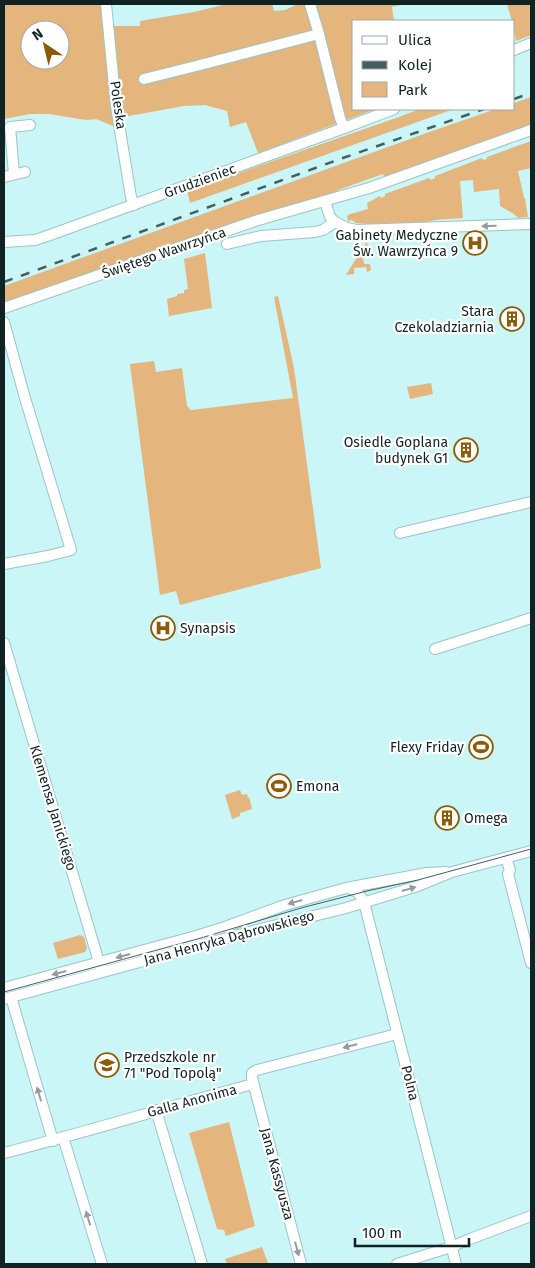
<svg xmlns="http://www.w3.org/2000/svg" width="535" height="1268" font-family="'Fira Sans',sans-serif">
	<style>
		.green { fill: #e4b57d; fill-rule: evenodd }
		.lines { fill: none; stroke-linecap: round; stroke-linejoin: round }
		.minor-casing { stroke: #9bc5c7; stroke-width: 12 }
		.minor { stroke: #fff; stroke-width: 10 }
		.tram { stroke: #455e5f; stroke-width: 1 }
		.rail { stroke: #455e5f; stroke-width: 2.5; stroke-dasharray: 9 9; stroke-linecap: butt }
		.oneway { fill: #949c9c }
		.labels { text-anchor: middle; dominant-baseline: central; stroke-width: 4.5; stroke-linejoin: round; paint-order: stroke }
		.street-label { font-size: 14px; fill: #112223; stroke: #fff }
		.poi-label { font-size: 14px; fill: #112223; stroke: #fff; text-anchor: end }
	</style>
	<rect width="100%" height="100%" fill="#caf6f8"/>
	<g class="green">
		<path d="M4,4h99l15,124 -22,-9 -10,1 -37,-6h-19l-26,5zM30,30h30v30h-30z"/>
		<path d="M227,4h45l2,7 11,-1 13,-6h107l-13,3 2,14h-40v88h22l-118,44 -12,-31 -16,5 -3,-16 -22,-6 -21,1 -61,11 -12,-91h29v-5l54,-9z"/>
		<path d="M507,4h24v31l-15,6 -2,-11v-9h-2z"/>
		<path d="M531,97v27l-146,54 -2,-4 -45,16v2c-113,31 -223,73 -334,112v-18l428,-155 64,-22h18v-6z"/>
		<path d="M420,109h34l-264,94 -3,-12 209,-73z"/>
		<path d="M531,141v27l-13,3 6,27h1l3,19 -10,1 -4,-4 -14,-8 -1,-17 -25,3 -1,-12 -13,1 3,37 -28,2 -12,3 -54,3v-2l-14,-1 -1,-2 -4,-1 -1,2 -1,-1 -1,-5 3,-2 18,-5 -1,-6 13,-7 1,2 4,-2v-2l44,-16 2,2 4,-2v-2l47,-18 1,2 4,-1v-2z"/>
		<path d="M367,241l2,15 -6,1 1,7h6l1,6 -4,2 -1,-5 -12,1v6l-8,1z"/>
		<path d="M205,253l7,55 -43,8 -2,-17 10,-3v-2l7,-1v-3l4,-1 -4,-30z"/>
		<path d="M278,296l16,72 27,200 -141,37 -4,-14 -16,4 -30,-231 24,-3 2,11 26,-4 5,38 4,4 102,-12 -19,-101z"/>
		<path d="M431,383l2,11 -23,5 -3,-12z"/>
		<path d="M240,790l2,5 5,-1 1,4 1,-1 3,12 -12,4v3l-8,3 -7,-24z"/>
		<path d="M80,935l4,2 3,11 -2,4 -27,7 -5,-16z"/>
		<path d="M229,1122l26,104 -29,10 -2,-6 -7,-1 -28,-96z"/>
		<path d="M262,1247l6,16 -5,1h-36l-2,-5z"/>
	</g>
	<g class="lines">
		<g class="minor-casing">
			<g id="minor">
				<path d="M106,4l10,102 15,91 3,8"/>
				<path d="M310,4l9,30 21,84 4,10"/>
				<path d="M514,50l17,-7"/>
				<path d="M144,79l56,-14 119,-31"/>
				<path d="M14,174l-4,-47 20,-2"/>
				<path d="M4,177l21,-5"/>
				<path d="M325,201l5,16 5,5"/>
				<path d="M4,242l31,-2 15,-5 294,-107 50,-19"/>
				<path d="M227,244l34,-8 54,-4 8,-2 12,-8 12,6 9,2 175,-6"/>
				<path d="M4,308l251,-87 114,-33 162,-58"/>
				<path d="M4,322l21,76 46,152 -23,6 -44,8"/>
				<path d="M400,533l131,-31"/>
				<path d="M4,643l97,326"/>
				<path d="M435,649l72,-23 24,-8"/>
				<path d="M506,858l4,12 -2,4 23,89"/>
				<path d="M347,888c9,1 13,7 17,14l92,362"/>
				<path d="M4,988l192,-52 29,-9 60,-22 61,-17 81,-15 19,-1"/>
				<path d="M11,997l42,144"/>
				<path d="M4,999l249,-68 93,-23 72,-22 34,-14 79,-21"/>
				<path d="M156,1110l46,154"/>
				<path d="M63,1137l39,127"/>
				<path d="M4,1153c83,-21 166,-47 249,-69"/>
				<path d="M301,1264l-49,-186v-5l5,-3 140,-36"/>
				<path d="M397,1264l54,-17 19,-8 61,-23"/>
			</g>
		</g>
		<use href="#minor" class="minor"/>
		<path class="tram" d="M4,992l197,-54 100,-30 66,-17 51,-11 113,-31"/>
		<g class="rail">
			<path d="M514,99l17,-6"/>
			<path d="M4,282l336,-123 144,-50"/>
		</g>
	</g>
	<defs><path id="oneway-solid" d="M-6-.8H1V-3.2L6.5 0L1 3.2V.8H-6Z" transform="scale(1.25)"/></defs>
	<g class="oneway">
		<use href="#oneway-solid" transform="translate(489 226) rotate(178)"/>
		<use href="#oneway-solid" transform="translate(409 889) rotate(-16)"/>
		<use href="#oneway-solid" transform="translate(295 902) rotate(164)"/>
		<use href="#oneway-solid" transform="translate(123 956) rotate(165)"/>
		<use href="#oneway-solid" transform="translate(59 973) rotate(165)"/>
		<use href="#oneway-solid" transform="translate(350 1046) rotate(166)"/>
		<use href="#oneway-solid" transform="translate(39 1094) rotate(-106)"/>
		<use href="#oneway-solid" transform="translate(88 1218) rotate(-107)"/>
		<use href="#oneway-solid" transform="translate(297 1249) rotate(75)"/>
	</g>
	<defs>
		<g id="hospital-ring" transform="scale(1.25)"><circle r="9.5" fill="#fff" stroke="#8d5a08" stroke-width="1.5"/><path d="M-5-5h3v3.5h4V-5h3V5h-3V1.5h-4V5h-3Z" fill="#8d5a08"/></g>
		<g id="building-ring" transform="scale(1.25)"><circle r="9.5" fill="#fff" stroke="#8d5a08" stroke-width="1.5"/><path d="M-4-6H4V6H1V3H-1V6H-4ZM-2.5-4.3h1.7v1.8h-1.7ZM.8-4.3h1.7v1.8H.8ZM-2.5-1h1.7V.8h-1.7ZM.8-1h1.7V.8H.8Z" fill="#8d5a08"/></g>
		<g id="stadium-ring" transform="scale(1.25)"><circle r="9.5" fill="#fff" stroke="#8d5a08" stroke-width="1.5"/><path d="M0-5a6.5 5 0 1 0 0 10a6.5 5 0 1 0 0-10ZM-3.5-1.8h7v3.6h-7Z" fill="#8d5a08"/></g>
		<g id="school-ring" transform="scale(1.25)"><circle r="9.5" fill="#fff" stroke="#8d5a08" stroke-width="1.5"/><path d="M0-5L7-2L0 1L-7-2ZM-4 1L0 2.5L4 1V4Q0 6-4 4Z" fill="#8d5a08"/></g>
	</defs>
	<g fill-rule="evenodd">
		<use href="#hospital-ring" x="475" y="243"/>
		<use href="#building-ring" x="512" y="319"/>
		<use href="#building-ring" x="466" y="450"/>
		<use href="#hospital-ring" x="163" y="628"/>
		<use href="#stadium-ring" x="481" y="747"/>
		<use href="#stadium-ring" x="279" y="786"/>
		<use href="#building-ring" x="447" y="818"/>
		<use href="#school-ring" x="107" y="1065"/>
	</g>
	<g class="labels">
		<g class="street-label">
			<text transform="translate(118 105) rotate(82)">Poleska</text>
			<text transform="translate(200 181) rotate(-20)">Grudzieniec</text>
			<text transform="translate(164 253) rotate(-19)">Świętego Wawrzyńca</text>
			<text transform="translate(53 808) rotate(73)">Klemensa Janickiego</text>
			<text transform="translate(229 938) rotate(-15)">Jana Henryka Dąbrowskiego</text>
			<text transform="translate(410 1083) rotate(76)">Polna</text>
			<text transform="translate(192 1101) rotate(-15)">Galla Anonima</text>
			<text transform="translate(277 1174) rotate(75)">Jana Kassyusza</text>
		</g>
		<g class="poi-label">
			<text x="458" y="235">Gabinety Medyczne<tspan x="458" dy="16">Św. Wawrzyńca 9</tspan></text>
			<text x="494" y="311">Stara<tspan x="494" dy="16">Czekoladziarnia</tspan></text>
			<text x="448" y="442">Osiedle Goplana<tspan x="448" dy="16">budynek G1</tspan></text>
			<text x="180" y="628" text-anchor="start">Synapsis</text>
			<text x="464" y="747">Flexy Friday</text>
			<text x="296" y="786" text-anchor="start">Emona</text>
			<text x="464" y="818" text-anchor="start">Omega</text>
			<text x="124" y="1057" text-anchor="start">Przedszkole nr<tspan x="124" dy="16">71 "Pod Topolą"</tspan></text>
		</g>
	</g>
	<rect width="535" height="1268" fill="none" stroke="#112223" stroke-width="10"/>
	<rect x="352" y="20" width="162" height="90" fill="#ffffff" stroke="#a0a7a7"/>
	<rect x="362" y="36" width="25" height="8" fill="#ffffff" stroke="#a0a7a7"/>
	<text x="398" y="45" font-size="15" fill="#112223">Ulica</text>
	<rect x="362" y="61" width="25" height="8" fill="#455e5f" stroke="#a0a7a7"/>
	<text x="398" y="70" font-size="15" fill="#112223">Kolej</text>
	<rect x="362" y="82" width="25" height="15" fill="#e4b57d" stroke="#a0a7a7"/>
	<text x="398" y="95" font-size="15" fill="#112223">Park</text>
	<g transform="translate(45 45) rotate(325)"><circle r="24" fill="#ffffff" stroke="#a0a7a7"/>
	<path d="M0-4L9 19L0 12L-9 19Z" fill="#8d5a08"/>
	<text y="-8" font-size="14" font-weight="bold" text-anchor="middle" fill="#112223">N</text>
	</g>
	<path d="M355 1238v8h114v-8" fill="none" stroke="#112223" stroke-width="2.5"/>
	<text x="362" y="1238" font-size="15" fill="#112223" stroke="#ffffff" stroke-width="4" paint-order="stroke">100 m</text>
</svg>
